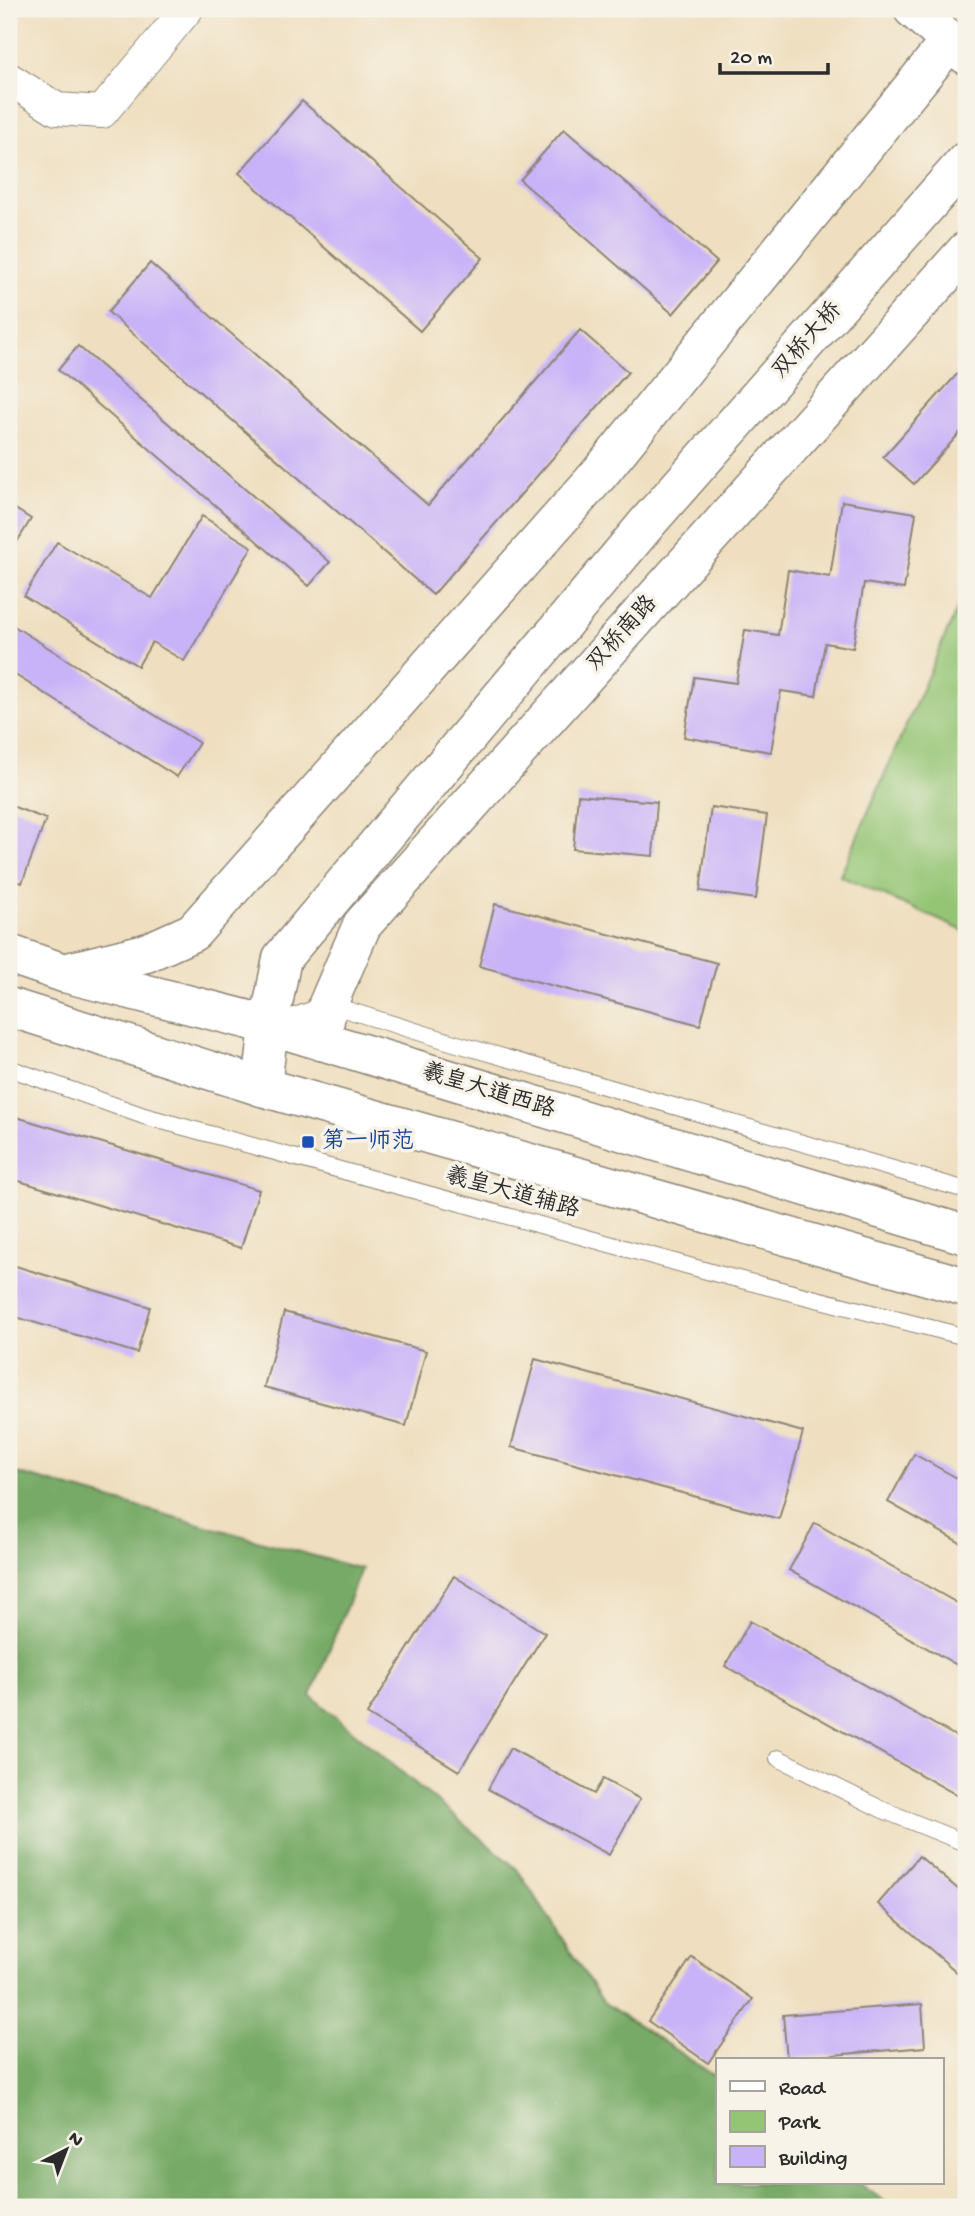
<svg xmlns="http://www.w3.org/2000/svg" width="975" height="2216" font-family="'Gochi Hand','LXGW WenKai TC',sans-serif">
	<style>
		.green { fill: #94c574; stroke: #607850; stroke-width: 2 }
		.forest { fill: #7a6; stroke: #516a48; stroke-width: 2 }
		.building { fill: #c9b3f8 }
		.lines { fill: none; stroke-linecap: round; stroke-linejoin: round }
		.service-casing { stroke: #8d8576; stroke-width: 18 }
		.minor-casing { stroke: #8d8576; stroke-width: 34 }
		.tertiary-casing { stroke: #8d8576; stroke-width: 41 }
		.secondary-casing { stroke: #8d8576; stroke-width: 41 }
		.primary-casing { stroke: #8d8576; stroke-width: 41 }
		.service { stroke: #fff; stroke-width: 16 }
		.minor { stroke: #fff; stroke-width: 32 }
		.tertiary { stroke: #fff; stroke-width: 38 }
		.secondary { stroke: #fff; stroke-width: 38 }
		.primary { stroke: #fff; stroke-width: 38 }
		.tram { stroke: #2b2b2b; stroke-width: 2 }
		.transit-dot { fill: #1a4fb4; stroke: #f7f3e8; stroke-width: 2.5 }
		.labels { text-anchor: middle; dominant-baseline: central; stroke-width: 7; stroke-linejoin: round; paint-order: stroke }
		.street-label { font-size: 23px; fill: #2b2b2b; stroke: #f7f3e8 }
		.transit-label { font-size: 23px; fill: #164399; stroke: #f7f3e8; text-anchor: start }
	</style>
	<rect width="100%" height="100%" fill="#f7f3e8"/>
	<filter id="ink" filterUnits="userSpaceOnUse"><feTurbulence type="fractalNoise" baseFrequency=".0143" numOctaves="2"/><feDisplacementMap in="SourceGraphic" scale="14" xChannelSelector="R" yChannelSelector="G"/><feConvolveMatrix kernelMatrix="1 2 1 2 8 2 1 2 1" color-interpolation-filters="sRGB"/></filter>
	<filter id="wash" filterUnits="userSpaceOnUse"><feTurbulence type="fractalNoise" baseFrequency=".00686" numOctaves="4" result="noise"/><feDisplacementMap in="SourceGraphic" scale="28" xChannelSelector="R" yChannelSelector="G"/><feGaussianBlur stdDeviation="1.57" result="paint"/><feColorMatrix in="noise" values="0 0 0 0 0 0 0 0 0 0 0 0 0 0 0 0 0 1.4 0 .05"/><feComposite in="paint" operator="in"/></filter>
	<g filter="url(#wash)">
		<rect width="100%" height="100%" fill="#efdfc0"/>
		<path class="green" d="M966,589v343l-126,-56z"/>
		<path class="forest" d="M9,1471l352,98 -50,127 206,173 86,133 115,76v105h141l33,24h-883z"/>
		<g id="blocks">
			<g class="building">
				<path d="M302,101l181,157 -63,73 -181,-158z"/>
				<path d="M564,129l153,133 -44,52 -153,-134z"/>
				<path d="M150,263l278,242 152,-175 48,42 -195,223 -325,-283z"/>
				<path d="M78,346l252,216 -21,24 -251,-216z"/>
				<path d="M966,364v62l-52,58 -31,-27z"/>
				<path d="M842,501l74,12 -12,76 -40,-6 -11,65 -28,-5 -9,53 -35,-5 -10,61 -87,-15 10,-60 42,6 9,-53 33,5 10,-65 42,7z"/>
				<path d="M9,505l22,14 -22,36z"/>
				<path d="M202,516l50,31 -68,114 -32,-19 -14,24 -114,-70 33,-54 95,56z"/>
				<path d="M9,623l190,120 -22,34 -168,-106z"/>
				<path d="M578,795l79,7 -4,54 -80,-7z"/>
				<path d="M9,805l37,14 -24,64 -13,-5z"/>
				<path d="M711,807l56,8 -11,84 -56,-8z"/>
				<path d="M495,904l222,59 -17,62 -221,-59z"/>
				<path d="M13,1116l246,74 -18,58 -232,-70v-47z"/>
				<path d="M9,1264l141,43 -13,46 -128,-38z"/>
				<path d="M284,1312l142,39 -20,75 -142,-39z"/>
				<path d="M535,1359l268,73 -24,87 -268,-72z"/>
				<path d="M914,1454l52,29v63l-78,-44z"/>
				<path d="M815,1523l151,85v62l-177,-100z"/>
				<path d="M454,1576l91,57 -86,138 -92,-57z"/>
				<path d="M750,1621l216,121v58l-241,-134z"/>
				<path d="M510,1748l84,46 9,-15 37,20 -31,56 -121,-66z"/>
				<path d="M919,1856l47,40v84l-88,-76z"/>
				<path d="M692,1957l61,42 -45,64 -60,-42z"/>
				<path d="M922,2004l3,43 -138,12 -4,-44z"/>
			</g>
		</g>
	</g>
	<g filter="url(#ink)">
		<use href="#blocks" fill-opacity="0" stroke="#8d8576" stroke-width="2"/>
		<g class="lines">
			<g class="service-casing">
				<g id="service">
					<path d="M281,1021l47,-17 126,39 512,147"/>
					<path d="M9,1068l135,48 574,158 248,63"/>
					<path d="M778,1758l105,52 77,31 6,-2"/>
				</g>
			</g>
			<g class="minor-casing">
				<path id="minor" d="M9,79l48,30 45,3 85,-103"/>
			</g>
			<g class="tertiary-casing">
				<g id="tertiary">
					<path d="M64,973l82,-20 47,-21 407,-459 350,-432"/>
					<path d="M321,1041l7,-37 34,-79 604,-674"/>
				</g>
			</g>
			<g class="secondary-casing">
				<g id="secondary">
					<path d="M913,9l53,46"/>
					<path d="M262,1087l7,-62 13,-67 367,-437 317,-360"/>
				</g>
			</g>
			<g class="primary-casing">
				<g id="primary">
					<path d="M9,954l55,19 205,52 697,210"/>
					<path d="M9,1007l253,80 704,200"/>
				</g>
			</g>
			<use href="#service" class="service"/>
			<use href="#minor" class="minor"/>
			<use href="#tertiary" class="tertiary"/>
			<use href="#secondary" class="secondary"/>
			<use href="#primary" class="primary"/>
			<path class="tram" d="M964,9l2,1"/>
		</g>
	</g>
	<rect class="transit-dot" x="301" y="1135" width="14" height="14" rx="3.5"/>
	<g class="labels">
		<g class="street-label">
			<text transform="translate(808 341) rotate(-49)">双桥大桥</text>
			<text transform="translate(623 634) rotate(-48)">双桥南路</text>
			<text transform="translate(488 1092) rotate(17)">羲皇大道西路</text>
			<text transform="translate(512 1194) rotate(15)">羲皇大道辅路</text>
		</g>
		<g class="transit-label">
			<text x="322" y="1142">第一师范</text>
		</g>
	</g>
	<rect width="975" height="2216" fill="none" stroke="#f7f3e8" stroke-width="35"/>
	<rect x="716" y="2058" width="228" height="126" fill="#f7f3e8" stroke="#a5a39c" stroke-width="2"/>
	<rect x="730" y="2081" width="35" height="10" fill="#ffffff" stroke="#a5a39c" stroke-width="2"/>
	<text x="779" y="2094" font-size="21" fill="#2b2b2b">Road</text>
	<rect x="730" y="2111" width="35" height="21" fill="#94c574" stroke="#a5a39c" stroke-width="2"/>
	<text x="779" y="2128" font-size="21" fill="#2b2b2b">Park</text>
	<rect x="730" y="2146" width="35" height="21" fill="#c9b3f8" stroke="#a5a39c" stroke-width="2"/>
	<text x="779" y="2164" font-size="21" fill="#2b2b2b">Building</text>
	<g transform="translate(66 2150) rotate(42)" stroke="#f7f3e8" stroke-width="5" paint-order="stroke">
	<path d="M0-5L12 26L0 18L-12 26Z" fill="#2b2b2b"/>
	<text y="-10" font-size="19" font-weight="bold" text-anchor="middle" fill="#2b2b2b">N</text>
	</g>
	<path d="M720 63v10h108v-10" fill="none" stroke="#2b2b2b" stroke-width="3.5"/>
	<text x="730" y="63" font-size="21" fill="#2b2b2b" stroke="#f7f3e8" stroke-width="5" paint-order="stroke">20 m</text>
</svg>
